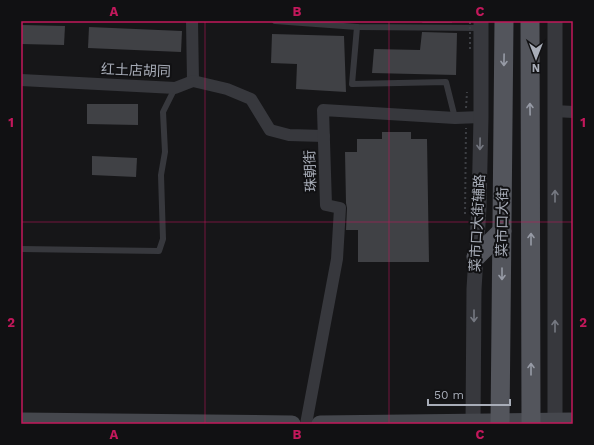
<svg xmlns="http://www.w3.org/2000/svg" width="594" height="445" font-family="'Work Sans','Noto Sans SC',sans-serif">
	<style>
		.building { fill: #404145 }
		.lines { fill: none; stroke-linecap: round; stroke-linejoin: round }
		.path { stroke: #3d3f44; stroke-width: 2; stroke-dasharray: 2 3; stroke-linecap: butt }
		.service { stroke: #37383d; stroke-width: 6 }
		.minor { stroke: #37383d; stroke-width: 12 }
		.tertiary { stroke: #37383d; stroke-width: 15 }
		.secondary { stroke: #45474d; stroke-width: 17 }
		.primary { stroke: #53555c; stroke-width: 19 }
		.path-bridge { stroke: #3d3f44; stroke-width: 2; stroke-dasharray: 2 3; stroke-linecap: butt }
		.oneway { stroke: #979ba6 }
		.oneway2 { stroke: #757881 }
		.grid { fill: none; stroke: #c2185b; stroke-width: 1; stroke-opacity: 0.55 }
		.labels { text-anchor: middle; dominant-baseline: central; stroke-width: 4; stroke-linejoin: round; paint-order: stroke }
		.street-label { font-size: 14px; fill: #a8adb8; stroke: #111113 }
		.neatline { fill: none; stroke: #c2185b; stroke-width: 1.5 }
		.grid-label { font-size: 13px; text-anchor: middle; font-weight: bold; fill: #c2185b }
	</style>
	<rect width="100%" height="100%" fill="#161618"/>
	<g class="building">
		<path d="M423,21h29v2h-30z"/>
		<path d="M21,25l44,1 -1,19 -43,-1z"/>
		<path d="M89,27l93,4 -1,21 -93,-4z"/>
		<path d="M422,32l35,1 -1,42 -84,-2 2,-24 46,1z"/>
		<path d="M272,34l72,2 2,56 -50,-3 1,-25 -26,-1z"/>
		<path d="M87,104h51v21l-51,-1z"/>
		<path d="M382,132h29v7h16l2,123h-71v-32h-12l1,-22 -1,-5 -1,-51h12v-13h25z"/>
		<path d="M92,156l45,2 -1,19 -44,-2z"/>
	</g>
	<g class="lines">
		<g class="path">
			<path d="M466,108l1,-16"/>
			<path d="M465,214l1,-86"/>
		</g>
		<g class="service">
			<path d="M275,21l82,6 124,1"/>
			<path d="M357,27l-5,57 94,-2 9,36"/>
			<path d="M21,249l138,2 4,-12 -2,-64 4,-23 -2,-40 12,-24"/>
		</g>
		<g class="minor">
			<path d="M192,21l1,60"/>
			<path d="M21,80l154,8 18,-7 34,8 24,10 19,31 19,5 35,1"/>
			<path d="M555,111l18,1"/>
			<path d="M306,424l31,-165 3,-51 -14,-3 -3,-95 132,8 26,-1"/>
		</g>
		<g class="tertiary">
			<path d="M555,21v403"/>
			<path d="M473,424l1,-135 5,-81 2,-91v-96"/>
		</g>
		<g class="secondary">
			<path d="M21,421l271,3"/>
			<path d="M320,424l253,-3"/>
		</g>
		<g class="primary">
			<path d="M530,21l1,403"/>
			<path d="M476,257l26,-26"/>
			<path d="M500,424l4,-403"/>
		</g>
		<path class="path-bridge" d="M470,49v-28"/>
	</g>
	<defs><path id="oneway-shaft" d="M-6 0H5M1.5-3L5.5 0L1.5 3" fill="none" stroke-width="1.6" stroke-linecap="round" stroke-linejoin="round"/></defs>
	<g class="oneway">
		<use href="#oneway-shaft" transform="translate(504 60) rotate(91)"/>
		<use href="#oneway-shaft" transform="translate(530 109) rotate(-91)"/>
		<use href="#oneway-shaft" transform="translate(531 239) rotate(-90)"/>
		<use href="#oneway-shaft" transform="translate(502 274) rotate(90)"/>
		<use href="#oneway-shaft" transform="translate(531 369) rotate(-90)"/>
	</g>
	<g class="oneway2">
		<use href="#oneway-shaft" transform="translate(480 144) rotate(91)"/>
		<use href="#oneway-shaft" transform="translate(555 196) rotate(-90)"/>
		<use href="#oneway-shaft" transform="translate(474 316) rotate(90)"/>
		<use href="#oneway-shaft" transform="translate(555 326) rotate(-90)"/>
	</g>
	<path class="grid" d="M205,21v403M389,21v403M21,222h552"/>
	<g class="labels">
		<g class="street-label">
			<text transform="translate(136 70) rotate(2)">红土店胡同</text>
			<text transform="translate(310 171) rotate(-92)">珠朝街</text>
			<text transform="translate(502 222) rotate(-89)">菜市口大街</text>
			<text transform="translate(477 223) rotate(-87)">菜市口大街辅路</text>
		</g>
	</g>
	<rect width="594" height="445" fill="none" stroke="#111113" stroke-width="44"/>
	<g transform="translate(536 58) rotate(180)" stroke="#111113" stroke-width="3" paint-order="stroke">
	<path d="M0-3L7 15L0 10L-7 15Z" fill="#a8adb8"/>
	<text y="-6" font-size="11" font-weight="bold" text-anchor="middle" fill="#a8adb8">N</text>
	</g>
	<path d="M428 399v6h82v-6" fill="none" stroke="#a8adb8" stroke-width="2"/>
	<text x="434" y="399" font-size="12" fill="#a8adb8" stroke="#111113" stroke-width="3" paint-order="stroke">50 m</text>
	<rect x="22" y="22" width="550" height="401" class="neatline"/>
	<g class="grid-label">
		<text x="114" y="16">A</text>
		<text x="297" y="16">B</text>
		<text x="480" y="16">C</text>
		<text x="11" y="127">1</text>
		<text x="583" y="127">1</text>
		<text x="11" y="327">2</text>
		<text x="583" y="327">2</text>
		<text x="114" y="439">A</text>
		<text x="297" y="439">B</text>
		<text x="480" y="439">C</text>
	</g>
</svg>
